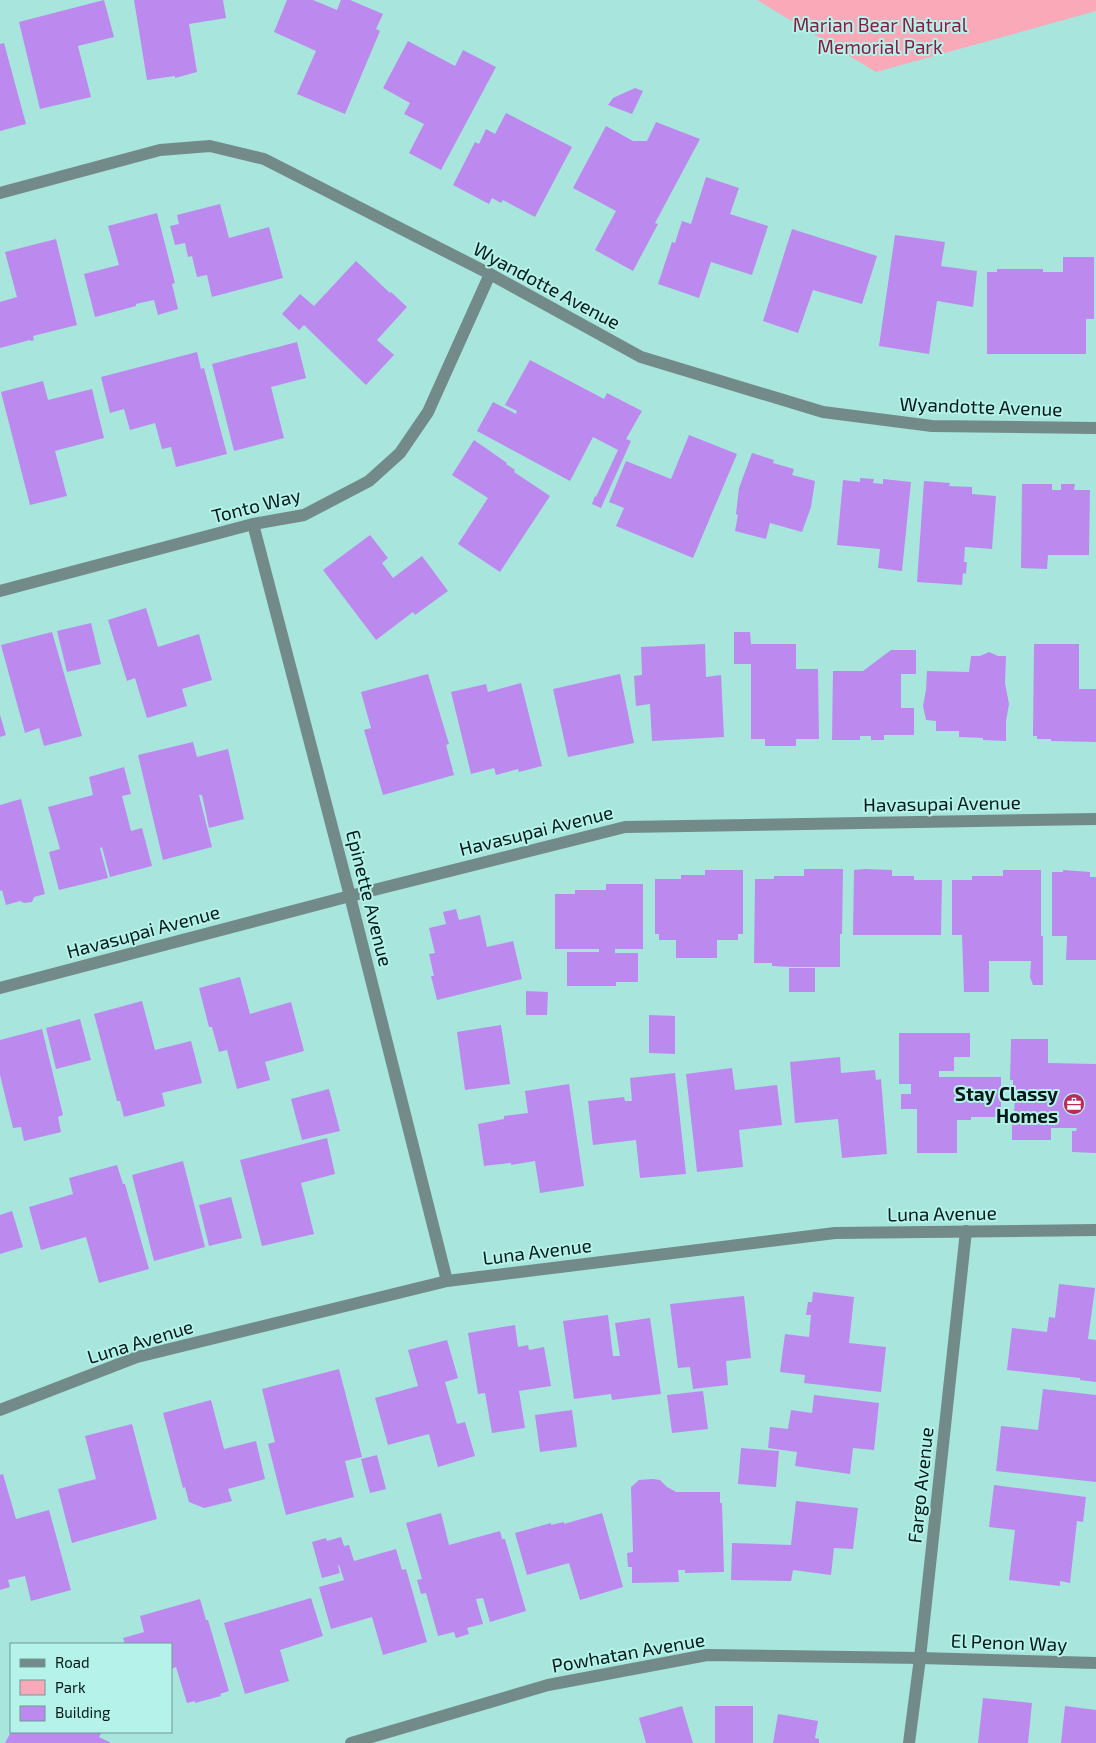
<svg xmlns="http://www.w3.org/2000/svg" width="1096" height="1743" font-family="'Exo 2',sans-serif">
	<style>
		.green { fill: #faa9b9 }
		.building { fill: #bc8aee }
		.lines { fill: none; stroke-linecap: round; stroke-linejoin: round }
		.minor { stroke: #738b88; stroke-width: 12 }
		.labels { text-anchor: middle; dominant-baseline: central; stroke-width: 4; stroke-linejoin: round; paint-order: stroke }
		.park-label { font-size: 19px; fill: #881d41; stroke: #b5f2ea }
		.street-label { font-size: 19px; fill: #021917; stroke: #b5f2ea }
		.poi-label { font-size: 19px; font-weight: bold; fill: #021917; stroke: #b5f2ea; text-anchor: end }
	</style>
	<rect width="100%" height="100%" fill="#a8e5dd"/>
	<path class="green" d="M757,0h339v11l-220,61z"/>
	<g class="building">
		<path d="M104,0l10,37 -36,9 13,51 -51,12 -21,-87z"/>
		<path d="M134,0h89l3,18 -37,6 8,48 -22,6v-2l-28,4z"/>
		<path d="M287,0h26l24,10 4,-10h9l33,14 -7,15 4,2 -35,83 -48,-20 19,-43 -42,-19z"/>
		<path d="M408,41l47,25 8,-16 33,17 -55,103 -32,-17 15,-29 -20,-10 6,-11 -27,-15z"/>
		<path d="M4,43l22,81 -26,7v-87z"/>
		<path d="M635,88l8,3 -11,23 -24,-9 5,-7z"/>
		<path d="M506,113l66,34 -37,70 -32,-17 -2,3 -9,-5 -3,6 -36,-19 22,-43 4,2 7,-15 9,5z"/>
		<path d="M656,122l44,17 -45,84 3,1 -25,47 -38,-21 21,-39 -43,-23 33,-62 27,15h14z"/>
		<path d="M706,177l33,11 -9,26 38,12 -16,49 -41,-13 -12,36 -41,-14 14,-42 3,1 7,-22 9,3z"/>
		<path d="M220,204l9,34 40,-11 14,51 -71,19 -5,-22 -10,2 -5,-21 -4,1 -3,-14 -10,2 -5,-19 9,-2 -2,-9z"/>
		<path d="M157,213l18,70 -3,1 6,25 -20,6 -4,-15 -18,4v2l-41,11 -11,-43 35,-9 -11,-39z"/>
		<path d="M792,229l85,27 -15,48 -49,-14 -15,43 -35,-12z"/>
		<path d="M895,235l50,7 -4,24 36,5 -4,36 -36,-6 -8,53 -50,-8z"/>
		<path d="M56,239l21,86 -44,11 1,4 -3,1 -1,-1 -30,8v-46l17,-5 -12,-45z"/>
		<path d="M1063,257h31v62h-8v35h-99v-82h10v-3h46v3h20z"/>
		<path d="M356,261l34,32 1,-1 16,15 -30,33 17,15 -28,30 -62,-60 -5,5 -17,-16 18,-20 14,12z"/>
		<path d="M297,342l9,36 -35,9 13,51 -50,13 -22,-87z"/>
		<path d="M197,352l4,17 3,-1 23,86 -51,13 -5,-20 -9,2 -7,-26 -25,7 -6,-21 -14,4 -9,-36z"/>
		<path d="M530,360l74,39 3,-6 35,18 -16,28 5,2 -30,67 -9,-4 3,-8 1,1 22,-47 -25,-13 -23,44 -93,-50 16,-29 23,12 1,-3 -12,-6z"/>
		<path d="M43,381l5,19 44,-11 12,49 -49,13 12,45 -37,9 -29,-113z"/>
		<path d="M689,435l48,19 -44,104 -77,-32 8,-18 -15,-6 17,-41 45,18z"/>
		<path d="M474,440l33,23 -1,1 9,6 -1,2 36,24 -50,76 -42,-28 30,-46 -36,-23z"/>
		<path d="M752,453l22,7 -1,3 21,6 -2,6 23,6 -4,26 -9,25 -32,-9 -4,16 -31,-8 3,-16 -2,-1 3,-26z"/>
		<path d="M860,478l14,1 -1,4 10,1v-5l28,3 -9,89 -24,-3 2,-19 -43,-4 6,-65 17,2z"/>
		<path d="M924,481l26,2 -1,3 23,1v7l24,2 -4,53 -27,-2 -1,15h3l-1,12 -3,-1 -1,12 -45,-3z"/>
		<path d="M1022,484h30v6h9v-6h14l-1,6h16l-1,65h-41l-1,14 -26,-1z"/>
		<path d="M370,535l18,23 -6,5 11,15 29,-22 26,35 -33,24 -2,-3 -37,28 -53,-70z"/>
		<path d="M146,608l12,39 41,-13 13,46 -30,9 5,17 -40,12 -12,-40 -8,3 -19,-61z"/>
		<path d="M91,623l10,41 -34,8 -10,-41z"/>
		<path d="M52,632l30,104 -38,10 -5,-18 -14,5 -24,-88z"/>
		<path d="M734,632h16l1,12h45v25h22l1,70h-23v7h-31v-7h-14v-75h-17z"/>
		<path d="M705,644l1,33 15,-2 3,62 -72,4 -2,-37 -14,2 -2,-30 8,-1 -1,-28z"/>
		<path d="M1034,644h45v45h17v53l-45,-1v-2h-14v-3h-4z"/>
		<path d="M891,650h25v24h-15v34h13v27h-30v5h-13v-4h-11v4h-28l1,-69h30z"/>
		<path d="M989,652l9,4h8l-1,27 4,21 -3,17v20l-23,-1v-2l-24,-1v-6h-23v-10l-10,-1 -3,-14 3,-16 1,-19 42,1 2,-16h9z"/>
		<path d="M428,674l21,70 -3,1 8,30 -71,20 -19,-65 7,-2 -10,-36z"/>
		<path d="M620,674l14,69 -66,14 -15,-68z"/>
		<path d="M521,683l21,83 -23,6 -1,-3 -22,6 -2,-7 -23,6 -20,-82 35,-8 2,8z"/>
		<path d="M0,715l6,20 -6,2z"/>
		<path d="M193,742l4,15 31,-8 16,70 -35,9 -7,-33h-3l13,52 -49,13 -25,-105z"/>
		<path d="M124,767l7,27 -9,2 9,35 11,-3 10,38 -42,11 -8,-30 -2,1 8,30 -49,12 -10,-38 11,-3 -12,-42 45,-12 -4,-18z"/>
		<path d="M21,799l24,95 -11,3 -2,5 -8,1 -4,-2 -14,4 -4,-15 -2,1v-86z"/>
		<path d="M804,869h39l-1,65h-2v33h-49l-19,-1v-3h-18l1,-84h19v-3h30z"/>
		<path d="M865,869l27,1v6h22v4h28l-1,55h-88l1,-65z"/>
		<path d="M705,870h38v64h-5v6h-21v18h-41v-18h-17v-6h-4v-55h26v-4h24z"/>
		<path d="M1003,870h38v66h2v49h-10l-3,-8 1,-16h-42v31h-25l-2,-57h-10v-55h20v-4h31z"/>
		<path d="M1063,870l27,2v5h6v83h-30l1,-24h-15v-64h11z"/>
		<path d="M606,884h37v65h-28v4h23v29h-22v4h-49v-34h32v-3h-44v-55h20v-4h31z"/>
		<path d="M456,909l3,11 21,-5 7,32 26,-6 9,38 -85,21 -6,-24h3l-5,-22 6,-1 -6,-25 17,-4 -3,-12z"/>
		<rect x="789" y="968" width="26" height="24"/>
		<path d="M240,977l10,37 41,-12 13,49 -39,11 5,18 -33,9 -10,-39 -8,2 -7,-25h-3l-10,-39z"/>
		<path d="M526,991l22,1 -1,23h-21z"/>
		<path d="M142,1001l13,49 36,-9 11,42 -40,10 3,13 -41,11 -4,-16h-3l-23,-87z"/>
		<path d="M649,1015l26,1v38l-26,-1z"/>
		<path d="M80,1019l11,41 -35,9 -10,-41z"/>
		<path d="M501,1025l9,59 -45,6 -8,-58z"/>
		<path d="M42,1029l21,86 -5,2 3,15 -37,9 -3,-14 -8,1 -13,-53v-35z"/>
		<path d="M899,1033h71v24h-16v14h-15v6h62v40h-30v3h-14v33h-40v-44h-16v-15h10v-10h-12z"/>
		<path d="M1011,1039h37v24l48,1v89l-24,-1v-21h4l1,-3h-26v12h-39v-27h2l1,-16h-2v-17h-3z"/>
		<path d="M840,1057l1,16 34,-3 1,10 5,-1 6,75 -45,4 -4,-39 -43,4 -5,-61z"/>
		<path d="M732,1068l3,22 42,-5 5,40 -43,5 4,37 -46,5 -11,-98z"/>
		<path d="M675,1073l11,101 -46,4 -4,-38 -43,5 -5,-44 36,-4 1,4h7l-2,-23z"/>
		<path d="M569,1084l15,102 -44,7 -5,-32 -24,4v-2l-27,3 -6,-42 26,-5v-3l24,-3 -3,-22z"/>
		<path d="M329,1089l11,42 -38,9 -11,-41z"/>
		<path d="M327,1138l8,36 -34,9 13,51 -52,12 -22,-86z"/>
		<path d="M183,1161l22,86 -51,14 -22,-86z"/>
		<path d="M117,1165l6,19h2l24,85 -50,14 -13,-46 -45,13 -12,-43 44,-13 -4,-16z"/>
		<path d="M231,1197l11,41 -33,8 -10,-41z"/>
		<path d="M12,1211l11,36 -23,7v-39z"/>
		<path d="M1059,1284l36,4 -7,51 8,1v42l-16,-2v-2l-73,-8 5,-42 35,4 2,-15 6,1z"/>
		<path d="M813,1292l41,5 -5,46 37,4 -5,45 -77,-9 1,-8 -25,-3 5,-38 24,3 2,-22h-5l2,-13h4z"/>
		<path d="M744,1296l7,62 -25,3 2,24 -35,4 -3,-22 -12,1 -8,-64z"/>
		<path d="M608,1315l5,41h7l-5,-33 35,-5 11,76 -49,6 -1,-6 -37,5 -11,-78z"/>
		<path d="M515,1325l3,22 10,-2 1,5 15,-3 7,39 -32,5 6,37 -33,5 -7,-40 -7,1 -10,-61z"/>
		<path d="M447,1340l11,38 -13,4 12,42 8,-2 10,34 -37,11 -9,-33 -41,11 -13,-47 43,-12 -10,-36z"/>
		<path d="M339,1369l23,88 -17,4 9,36 -68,18 -18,-71 7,-2 -13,-53z"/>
		<path d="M1043,1389l53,6v87l-100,-11 5,-45 37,4z"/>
		<path d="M703,1391l5,38 -36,4 -5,-38z"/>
		<path d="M814,1395l65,8 -5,47 -21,-2 -3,26 -55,-8 2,-14 -29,-4 2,-21 18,2 3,-19 21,3z"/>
		<path d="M211,1400l13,49 32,-8 9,38 -37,10 4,12 -28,7 -15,-6 -4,-15 -2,1 -20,-75z"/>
		<path d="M572,1410l5,37 -37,5 -5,-37z"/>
		<path d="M132,1424l25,95 -85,24 -14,-54 38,-10 -11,-43z"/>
		<path d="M741,1448l38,3 -3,36 -38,-3z"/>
		<path d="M377,1455l9,34 -16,4 -9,-34z"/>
		<path d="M3,1474l13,45 33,-9 22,80 -40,11 -6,-25 -17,4 2,7 -10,3v-115z"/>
		<path d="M653,1479l7,1 7,7 9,5h44v11h2l2,69 -39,1v-3h-7l1,12 -47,1v-16h-4l-1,-14 6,-1 -2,-65 8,-7z"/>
		<path d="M994,1485l92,12 -3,25 -6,-1 -7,62 -10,-2v5l-51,-6 6,-50 -26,-3z"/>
		<path d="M796,1501l62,7 -5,41 -19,-1 -3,27 -38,-5 -2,11 -60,-1 1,-37 59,2z"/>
		<path d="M441,1513l8,32 51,-14 2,8h3l21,72 -36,11 -7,-24 -7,1 7,25 -16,4 2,6 -13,4 -2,-6 -16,4 -12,-43 -5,1 -4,-14 5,-1 -16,-56z"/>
		<path d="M602,1513l21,74 -43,13 -11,-37 -42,12 -12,-42 36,-10v2l13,-3v2z"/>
		<path d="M341,1537l3,9 5,-1 5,16 42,-12 6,21 4,-1 21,73 -44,13 -11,-38 -41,12 -12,-42 25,-7 -5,-15 -1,1 2,7 -18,5 -10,-36 14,-4 1,3z"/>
		<path d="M311,1598l12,38 -43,14 9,31 -44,13 -21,-71z"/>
		<path d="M200,1599l6,21h2l21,71 -9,3 1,2 -26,7v-2l-8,2 -11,-36 -5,2v-25h-46l-2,-6 21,-6 -4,-16z"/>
		<path d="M983,1698l49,5 -4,40h-50z"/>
		<path d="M682,1706l11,37h-47l-7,-25z"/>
		<rect x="715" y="1706" width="38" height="37"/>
		<path d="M1065,1706l31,4v33h-35z"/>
		<path d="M778,1714l40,7 -3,17 4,1v4h-46z"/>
		<path d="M11,1732h91l-3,5 12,6h-106z"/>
	</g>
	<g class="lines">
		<g class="minor">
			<path d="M0,193l160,-43 50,-4 54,13 226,115 151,83 182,55 109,14 164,2"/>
			<path d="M253,524l97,372 97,385"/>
			<path d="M0,591l253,-67 51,-9 65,-34 31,-28 28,-41 62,-138"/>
			<path d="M0,988l350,-92 275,-69 471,-8"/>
			<path d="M0,1410l137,-53 310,-76 388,-48 261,-3"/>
			<path d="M351,1743l197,-58 159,-30 213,3 176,5"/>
			<path d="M909,1743l11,-85 46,-427"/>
		</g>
	</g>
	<defs>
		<g id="office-disc" transform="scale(1.125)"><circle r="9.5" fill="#ba2b5b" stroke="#b5f2ea"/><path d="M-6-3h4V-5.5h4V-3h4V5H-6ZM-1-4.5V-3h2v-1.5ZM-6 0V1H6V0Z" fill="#fff"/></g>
	</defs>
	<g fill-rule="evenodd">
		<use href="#office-disc" x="1074" y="1104"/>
	</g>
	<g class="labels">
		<g class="park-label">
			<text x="880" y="24">Marian Bear Natural<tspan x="880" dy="22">Memorial Park</tspan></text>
		</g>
		<g class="street-label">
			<text transform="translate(547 285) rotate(28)">Wyandotte Avenue</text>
			<text transform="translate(981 406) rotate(2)">Wyandotte Avenue</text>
			<text transform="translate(256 505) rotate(-14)">Tonto Way</text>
			<text transform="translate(942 803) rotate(-1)">Havasupai Avenue</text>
			<text transform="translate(536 830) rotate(-14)">Havasupai Avenue</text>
			<text transform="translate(370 898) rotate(76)">Epinette Avenue</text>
			<text transform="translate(143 931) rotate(-15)">Havasupai Avenue</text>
			<text transform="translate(942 1213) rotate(-1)">Luna Avenue</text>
			<text transform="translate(537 1251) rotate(-7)">Luna Avenue</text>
			<text transform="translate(140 1341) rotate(-17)">Luna Avenue</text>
			<text transform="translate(920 1485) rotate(-84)">Fargo Avenue</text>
			<text transform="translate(1009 1642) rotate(2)">El Penon Way</text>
			<text transform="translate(628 1652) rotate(-10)">Powhatan Avenue</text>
		</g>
		<g class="poi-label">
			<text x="1058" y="1093">Stay Classy<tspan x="1058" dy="22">Homes</tspan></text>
		</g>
	</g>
	<rect x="10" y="1643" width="162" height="90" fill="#b5f2ea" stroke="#6d9b96"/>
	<rect x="20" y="1659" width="25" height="8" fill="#738b88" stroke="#6d9b96"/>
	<text x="55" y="1668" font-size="15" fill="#021917">Road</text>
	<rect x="20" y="1680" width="25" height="15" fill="#faa9b9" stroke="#6d9b96"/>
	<text x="55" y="1693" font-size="15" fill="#021917">Park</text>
	<rect x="20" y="1706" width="25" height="15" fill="#bc8aee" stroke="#6d9b96"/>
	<text x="55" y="1718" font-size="15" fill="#021917">Building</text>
</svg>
